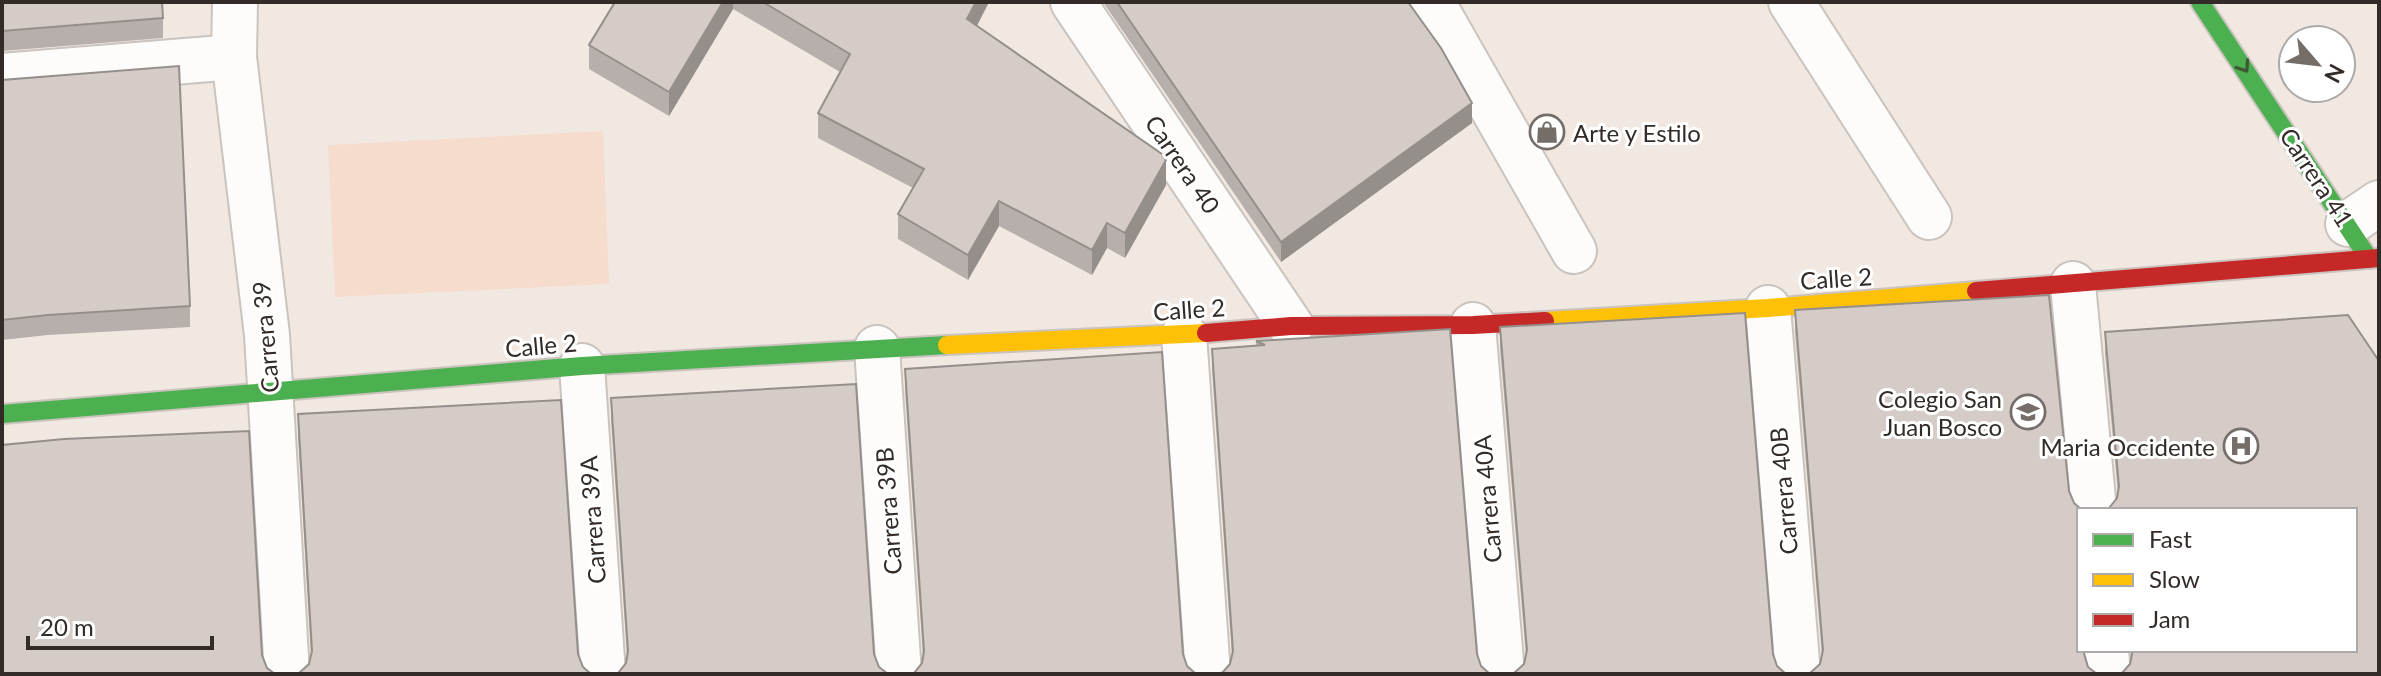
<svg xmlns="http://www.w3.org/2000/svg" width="2381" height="676" font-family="Lato,sans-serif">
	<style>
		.grass { fill: #f5dccd }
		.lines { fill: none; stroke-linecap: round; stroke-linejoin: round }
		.street-casing { stroke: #cac3be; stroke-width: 48 }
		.fast-casing { stroke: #cac3be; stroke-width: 22 }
		.slow-casing { stroke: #cac3be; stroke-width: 22 }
		.jam-casing { stroke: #cac3be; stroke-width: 22 }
		.street { stroke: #fdfcfb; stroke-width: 44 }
		.fast { stroke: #4caf50; stroke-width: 18 }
		.slow { stroke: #ffc107; stroke-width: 18 }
		.jam { stroke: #c62828; stroke-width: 18 }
		.wall { fill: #b7afac }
		.shaded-wall { fill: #958f8c }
		.building { fill: #d5ccc8; stroke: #958f8c; stroke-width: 2 }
		.oneway { stroke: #3b5935 }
		.labels { text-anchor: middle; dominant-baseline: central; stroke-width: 6; stroke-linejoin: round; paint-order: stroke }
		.poi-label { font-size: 24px; fill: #322b27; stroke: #fff; text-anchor: end }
		.street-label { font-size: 24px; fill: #322b27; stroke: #fff }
	</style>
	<rect width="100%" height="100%" fill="#f2e8e2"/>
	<path class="grass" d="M603,131l6,153 -274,13 -7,-152z"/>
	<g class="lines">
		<g class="street-casing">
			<g id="street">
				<path d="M235,2l-1,55 33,278 20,339"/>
				<path d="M1073,2l218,324"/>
				<path d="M1432,2l142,249"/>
				<path d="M1791,2l138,215"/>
				<path d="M2,76l232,-19"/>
				<path d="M2348,224l31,-21"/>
				<path d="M2073,284l21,226"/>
				<path d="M1768,308l30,366"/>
				<path d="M1473,325l29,349"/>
				<path d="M1184,335l24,339"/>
				<path d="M877,348l22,326"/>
				<path d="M582,366l21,308"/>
				<path d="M2106,650l2,24"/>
			</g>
		</g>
		<g class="fast-casing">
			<g id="fast">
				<path d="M2200,2l169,257"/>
				<path d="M2,414l580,-48 365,-21"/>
			</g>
		</g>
		<g class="slow-casing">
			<g id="slow">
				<path d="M1545,321l223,-13 208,-17"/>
				<path d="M947,345l259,-12"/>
			</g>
		</g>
		<g class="jam-casing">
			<g id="jam">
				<path d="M1976,291l403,-33"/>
				<path d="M1206,333l85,-7 182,-1 72,-4"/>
			</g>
		</g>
		<use href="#street" class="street"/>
		<use href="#fast" class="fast"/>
		<use href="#slow" class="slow"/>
		<use href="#jam" class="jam"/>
	</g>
	<g class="wall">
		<path d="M2,2l161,16v20l-161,13z"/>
		<path d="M615,2h373v2l-11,22 189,159 -41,73 -18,-10 -15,27 -93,-49 -31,54 -70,-41v-25l15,-26 -95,-50v-25l22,-41 -107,-63 -64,107 -80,-47v-24z"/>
		<path d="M1103,2h305l64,121 -191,139z"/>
		<path d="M2,80l188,226v21l-142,8 -46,5z"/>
		<path d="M1795,310l274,181 5,12 -262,170 8,-9 2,-8 -27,-324z"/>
		<path d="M2348,315l31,46v313h-260l3,-1 8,-9 1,-14h224v-140h-251l5,-2 8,-10 1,-4 -13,-141v-21z"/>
		<path d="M1500,327l273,327 4,12 -261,7 8,-9 2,-8 -26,-308z"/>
		<path d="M1450,329l27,325 4,12 -258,6 7,-8 2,-8 -20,-286v-21l44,-3v-5z"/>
		<path d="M905,369l278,285 4,12 -273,7 8,-10 1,-7 -18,-266z"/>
		<path d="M856,384l-238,289 8,-10 1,-7 -16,-236v-22z"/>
		<path d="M298,414l280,240 5,13 -274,-3 2,-9 -13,-219z"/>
	</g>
	<g class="shaded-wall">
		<path d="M723,2h10v7l-64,107v-24z"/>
		<path d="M976,2h12v2l-21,40v-25z"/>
		<path d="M1472,103v20l-191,139v-20z"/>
		<path d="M1166,160v25l-41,73v-25z"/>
		<path d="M999,201v25l-31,54v-25z"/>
		<path d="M1107,223v25l-15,27v-25z"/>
	</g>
	<g class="building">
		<path d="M2,2h160l1,16 -161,13z"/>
		<path d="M615,2h108l-54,90 -80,-47z"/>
		<path d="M763,2h213l-9,17 195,135 4,6 -41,73 -18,-10 -15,27 -93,-49 -31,54 -70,-41 26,-45 -106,-56 32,-59z"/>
		<path d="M1117,2h291l33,46 31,55 -191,139z"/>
		<path d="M179,66l11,240 -142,9 -46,5v-240z"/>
		<path d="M2049,295l20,196 5,12 8,7h-3v140h4l5,17 9,7h-288l11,-10 3,-14 -28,-340z"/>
		<path d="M1745,313l28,341 4,12 9,8h-273l11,-10 3,-14 -27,-323z"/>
		<path d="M2348,315l31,46v313h-260l3,-1 8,-9 3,-14h222v-140h-251l5,-2 8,-10 2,-12 -14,-154z"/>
		<path d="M1450,329l27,325 4,12 9,8h-271l4,-2 7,-8 3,-13 -21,-302 53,-4 -9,-4z"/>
		<path d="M1162,352l21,302 4,12 9,8h-287l5,-1 8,-10 2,-12 -19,-282z"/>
		<path d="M856,384l18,270 5,13 9,7h-275l5,-1 8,-10 2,-12 -17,-253z"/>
		<path d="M561,400l17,254 5,13 8,7h-293l11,-10 3,-13 -14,-237z"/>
		<path d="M249,431l13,224 5,13 8,6h-273v-229l62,-6z"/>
	</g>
	<defs><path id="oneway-chevron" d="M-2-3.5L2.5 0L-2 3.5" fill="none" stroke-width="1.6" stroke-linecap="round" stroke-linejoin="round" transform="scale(2)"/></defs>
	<use class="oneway" href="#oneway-chevron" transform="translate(2244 67) rotate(56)"/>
	<defs>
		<g id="shop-ring" transform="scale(1.8)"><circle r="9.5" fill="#fff" stroke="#756d68" stroke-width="1.5"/><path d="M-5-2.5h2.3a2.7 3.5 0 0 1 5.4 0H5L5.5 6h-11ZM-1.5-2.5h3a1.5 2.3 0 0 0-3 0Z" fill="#756d68"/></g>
		<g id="school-ring" transform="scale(1.8)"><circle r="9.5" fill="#fff" stroke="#756d68" stroke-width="1.5"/><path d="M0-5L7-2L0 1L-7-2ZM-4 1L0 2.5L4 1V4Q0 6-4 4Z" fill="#756d68"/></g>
		<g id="hospital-ring" transform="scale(1.8)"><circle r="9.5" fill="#fff" stroke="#756d68" stroke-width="1.5"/><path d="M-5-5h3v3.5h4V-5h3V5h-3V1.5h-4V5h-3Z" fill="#756d68"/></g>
	</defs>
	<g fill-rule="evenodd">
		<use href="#shop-ring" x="1547" y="132"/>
		<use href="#school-ring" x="2028" y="412"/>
		<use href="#hospital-ring" x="2241" y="446"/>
	</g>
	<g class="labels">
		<g class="poi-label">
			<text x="1573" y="132" text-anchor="start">Arte y Estilo</text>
			<text x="2002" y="398">Colegio San<tspan x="2002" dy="28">Juan Bosco</tspan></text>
			<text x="2215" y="446">Maria Occidente</text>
		</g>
		<g class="street-label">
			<text transform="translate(1183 164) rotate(56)">Carrera 40</text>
			<text transform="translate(2317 177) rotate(57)">Carrera 41</text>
			<text transform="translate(1836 278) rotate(-4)">Calle 2</text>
			<text transform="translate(1189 309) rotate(-4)">Calle 2</text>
			<text transform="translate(265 337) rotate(-95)">Carrera 39</text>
			<text transform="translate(541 345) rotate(-5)">Calle 2</text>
			<text transform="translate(1783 491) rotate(-95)">Carrera 40B</text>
			<text transform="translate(1487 499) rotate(-95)">Carrera 40A</text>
			<text transform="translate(888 511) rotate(-94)">Carrera 39B</text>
			<text transform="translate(592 520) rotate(-94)">Carrera 39A</text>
		</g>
	</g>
	<rect width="2381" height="676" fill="none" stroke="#322b27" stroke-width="8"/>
	<rect x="2077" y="508" width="280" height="144" fill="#ffffff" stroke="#adaaa9" stroke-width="2"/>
	<rect x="2093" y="534" width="40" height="12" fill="#4caf50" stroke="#adaaa9" stroke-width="2"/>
	<text x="2149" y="548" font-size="24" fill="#322b27">Fast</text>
	<rect x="2093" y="574" width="40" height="12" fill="#ffc107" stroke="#adaaa9" stroke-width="2"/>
	<text x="2149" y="588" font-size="24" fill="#322b27">Slow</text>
	<rect x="2093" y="614" width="40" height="12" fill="#c62828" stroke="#adaaa9" stroke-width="2"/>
	<text x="2149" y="628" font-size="24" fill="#322b27">Jam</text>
	<g transform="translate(2317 64) rotate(118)"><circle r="38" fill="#ffffff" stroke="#adaaa9" stroke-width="2"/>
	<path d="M0-6L14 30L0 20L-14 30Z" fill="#756d68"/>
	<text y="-12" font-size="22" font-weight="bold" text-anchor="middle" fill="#322b27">N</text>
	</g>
	<path d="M28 636v12h184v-12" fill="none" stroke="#322b27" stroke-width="4"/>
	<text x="40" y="636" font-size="24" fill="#322b27" stroke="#ffffff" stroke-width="6" paint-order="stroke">20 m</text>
</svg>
